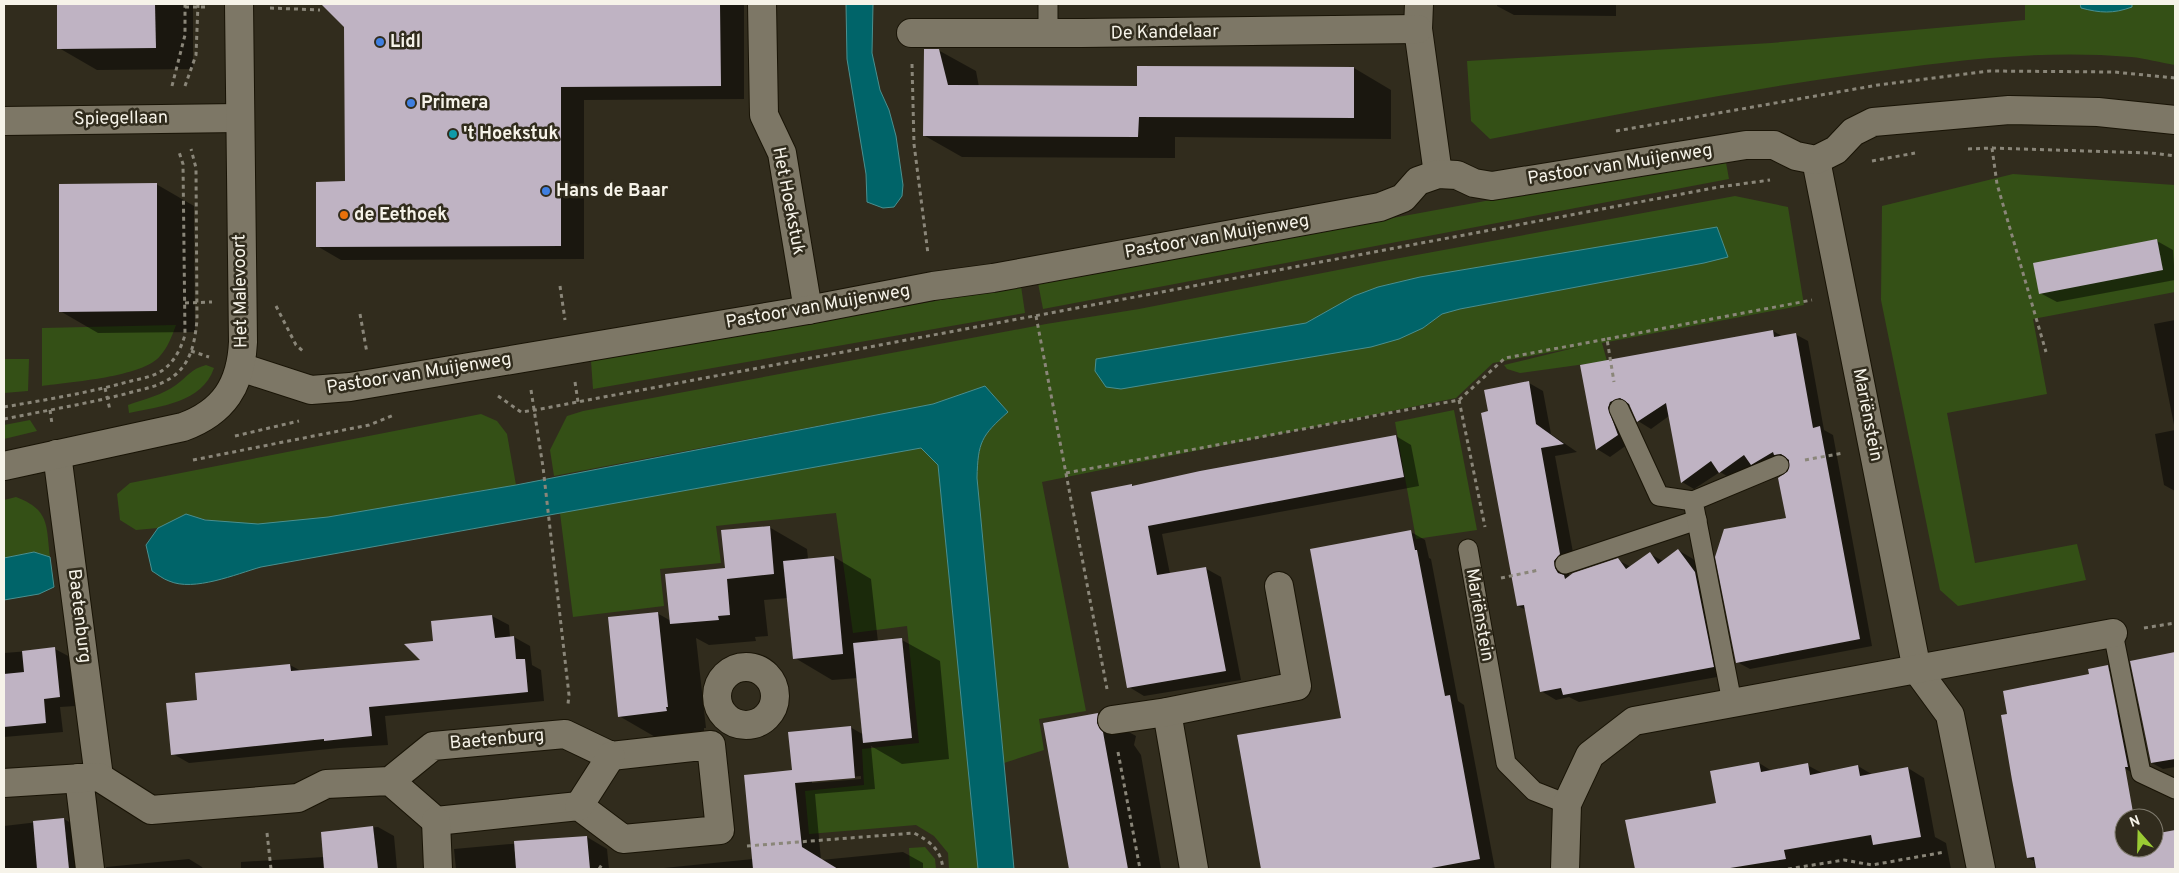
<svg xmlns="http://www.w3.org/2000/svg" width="2179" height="873" font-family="Overpass,sans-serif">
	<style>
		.green { fill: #345016; fill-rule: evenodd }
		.water { fill: #006469; stroke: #4a8f8f }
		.shadow { fill: #0007; fill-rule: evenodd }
		.building { fill: #bfb3c3 }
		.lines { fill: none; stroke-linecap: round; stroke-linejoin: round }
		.service-casing { stroke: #191406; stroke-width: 21 }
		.minor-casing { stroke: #191406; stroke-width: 30 }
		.tertiary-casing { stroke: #191406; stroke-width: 30 }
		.path { stroke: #8a8679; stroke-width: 3; stroke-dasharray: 4 4; stroke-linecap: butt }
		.service { stroke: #7d7766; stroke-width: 19 }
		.minor { stroke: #7d7766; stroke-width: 28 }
		.tertiary { stroke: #7d7766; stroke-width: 28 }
		.shop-dot { fill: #3f7fe0; stroke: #312c1d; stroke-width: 2 }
		.culture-dot { fill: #0f9aa8; stroke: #312c1d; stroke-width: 2 }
		.food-dot { fill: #e8710a; stroke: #312c1d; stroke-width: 2 }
		.labels { text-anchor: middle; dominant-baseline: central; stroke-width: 5; stroke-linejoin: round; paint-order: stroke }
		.street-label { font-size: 18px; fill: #f6f3e9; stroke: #312c1d }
		.poi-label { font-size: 18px; font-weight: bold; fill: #f6f3e9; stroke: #312c1d; text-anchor: start }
	</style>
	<rect width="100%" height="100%" fill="#312c1d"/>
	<g class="green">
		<path d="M2025,4h55l1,4 51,-1v-3h43v61c-14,-2 -30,-7 -44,-8 -91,-8 -182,4 -272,17 -124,17 -246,41 -369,65l-19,-18 -4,-60 304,-18 254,-23z"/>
		<path d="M1725,157l4,22 -686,130 -5,-26z"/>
		<path d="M2013,174l162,11v107l-142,27 14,75 -100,19 28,150 102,-19 9,36 -128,26 -18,-16 -59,-290 1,-94z"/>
		<path d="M1735,196l53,11 16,98 -202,38 5,18 -87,12 -13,-4 -3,-4 74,-18 -85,16 -37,35 -414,84 44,229 -47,8 5,31 -40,13 -27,-285c1,-36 4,-42 31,-66l-23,-26 -52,18 -379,72 -4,-26 17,-34 16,-5 463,-87 93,-15 245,-48zM1728,256l-24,7 -244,46 -18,5 -19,14 -327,31 210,-36 48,-27 24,-9 42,-10z"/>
		<path d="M1021,286l4,27 -432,76 -2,-28z"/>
		<path d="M176,325c-4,11 -8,22 -16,31 -17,21 -90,26 -118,30v-58z"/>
		<path d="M4,359h25l-1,32 -24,2z"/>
		<path d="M206,365l8,3c-12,35 -53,38 -85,45l-1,-8c17,-6 34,-10 48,-20 12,-9 15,-16 30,-20z"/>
		<path d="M1454,410l23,120 -61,9 -21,-117z"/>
		<path d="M481,414l16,7 10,13 9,51c-45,7 -90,15 -135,23 -62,10 -133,27 -195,6l-28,14 -22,2 -16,-10 -3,-26 13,-11z"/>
		<path d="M30,420l7,11 -33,8v-14z"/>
		<path d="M921,448l17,17 40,404h-29l-1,-16 -14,-17 -18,-11 -107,9 -4,-43 59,-6 -2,-36 57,-6 -12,-117 -54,7 -17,-120 -120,13 5,37 -61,6 4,37 -91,11 -13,-104z"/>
		<path d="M16,497c34,13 30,28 34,60l-16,-5 -30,6v-58z"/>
		<path d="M925,847l10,12 1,10h-26l-1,-21z"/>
	</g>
	<g class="water">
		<path d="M846,4h27l-1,49 8,37 9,20 7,26 7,49 -1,11 -8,11 -11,1 -16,-6 -1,-28 -19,-115z"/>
		<path d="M2080,4h52v3c-19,7 -32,6 -51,1z"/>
		<path d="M1717,227l11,30 -24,6 -244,46 -18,5 -19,14 -24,11 -28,8 -250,42 -15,-2 -11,-16 1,-12 210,-36 48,-27 24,-9 42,-10z"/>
		<path d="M985,386l23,26c-27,24 -30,30 -31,66l37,391h-36l-40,-404 -17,-17 -660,119c-25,7 -67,25 -92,14 -6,-2 -12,-7 -17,-10l-6,-26 12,-17 28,-14 19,6 53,4 70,-7 188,-32 417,-81z"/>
		<path d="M34,552l16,5 4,30 -15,7 -35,6v-42z"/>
	</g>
	<g class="shadow">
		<path d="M59,4h134v65l-96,1 -38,-22z"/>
		<path d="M344,4h400v95l-160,1v159l-243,1 -24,-14 29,-63 -1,-157 -10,-10z"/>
		<path d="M1497,4h119v12l-102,-1 -17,-9z"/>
		<path d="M938,50l38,21 3,16h159l216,-19 37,22v49l-216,-2v21l-213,-1 -37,-21z"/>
		<path d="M156,184l38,22 1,126 -97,1 -38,-22z"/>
		<path d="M2157,241l16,9 2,30 -118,22 -17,-9z"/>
		<path d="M2175,320v171l-11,-6 -9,-51 20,-4 -21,-106z"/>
		<path d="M1773,331l9,5 13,-2 13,7 16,89 9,5 39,211 -122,23 -13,-7 51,-143 2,-58 -26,10 -11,-6 -21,14 -12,-7 -26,17 -12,-7 -13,-66 -18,13 -13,-8 -7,-16 -8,4 8,33 -21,15 -13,-8 -16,-83z"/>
		<path d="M1529,383l14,8 8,43 26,18 -22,4 20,107 -6,7v8l49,-18 13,7 19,-13 13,7 15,-11 15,9 17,23 18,93 -149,27 -10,-5 -13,3 -15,-9 -15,-81 -8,-4 -29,-194z"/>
		<path d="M1396,436l15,9 8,41 -257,48 8,40 35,-6 16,9 20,103 -97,16 -15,-9 3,-202 3,2z"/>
		<path d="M769,527l38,22 1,10 26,-2 37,22 7,63 24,-2 38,21 9,98 -47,5 -31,-18 4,43 -60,5 6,66 82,-8 20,11v6h-269l99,-10 40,-88 57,-44 14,8 -6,-57 -26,2 -37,-22 -7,-60 -24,2 4,36 -13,1 1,4 -47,4 -13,-7 10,90h-2v5l-47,5 -38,-22 38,-103 14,8zM861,776v3l-49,4v-2z"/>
		<path d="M1411,532l14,8 4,18 2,1 27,142 6,4 31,164h-233l-24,-133 105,-17z"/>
		<path d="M492,616l17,9 1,12h4l16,9 2,19 9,5 3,31 -159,15 3,29 -49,3 -150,15 -16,-9 26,-53 91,-36 11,6 121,-10 13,-19 -3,-20z"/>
		<path d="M55,649l17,9 4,48 -16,1 3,25 -59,5v-84z"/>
		<path d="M2175,653v114l-12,2 -11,-6 -20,-101z"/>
		<path d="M2108,666l16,10 14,100 -16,-9 -47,-42 27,144h-67l-1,-8 -6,-3 -19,-143zM2110,671l9,42h-3l-8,-41z"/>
		<path d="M1098,715l38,21 -2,9 7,10 20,114h-91l-26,-145z"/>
		<path d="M1759,763l13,8 35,-6 15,8 36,-7 15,9 35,-7 16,10 11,59 11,6 5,26h-317l84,-65z"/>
		<path d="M64,819l14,8 4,42h-78v-43z"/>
		<path d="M378,827l16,9 3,33h-156v-7l83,-5 -2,-24z"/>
		<path d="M2175,831v38h-32l-4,-21h15v-13z"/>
		<path d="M587,837l20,12 2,20h-153l-2,-20z"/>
		<path d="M189,859l13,8 1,2h-97v-2z"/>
	</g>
	<g class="building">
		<path d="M57,4h98l1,44 -99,1z"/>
		<path d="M321,4h399l1,82 -160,1v159l-245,1v-65l29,-1 -1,-154z"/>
		<path d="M924,49h15l9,36 189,1v-20l217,1v51l-215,-1 -1,20 -215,-1z"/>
		<path d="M157,183v128l-98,1v-128z"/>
		<path d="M2157,239l6,31 -124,24 -6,-31z"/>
		<path d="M1773,330l1,7 22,-4 17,95 7,-2 40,213 -124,24 -21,-106 9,-28 62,-11 -8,-40 10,-7 1,-11 -8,-6 -7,1 -1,-3 -22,13 -7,-10 -25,18 -8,-12 -30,22 -15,-80 -29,19 -8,-18 -9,-6 -10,4 -2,6 10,27 -22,15 -16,-85z"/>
		<path d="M1529,381l7,43 28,20 -23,4 19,106 -6,7 1,7 3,5 6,2 1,4 8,-6 45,-15 8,11 24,-17 8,12 20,-15 17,23 19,95 -151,28 -2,-7 -21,4 -16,-87 -7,1 -36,-193 7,-2 -4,-21z"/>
		<path d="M1396,435l8,42 -256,49 9,49 49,-8 20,104 -99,17 -36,-196 41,-8v2l68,-15z"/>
		<path d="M770,526l4,48 -47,5 3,36 -12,1 1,4 -49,4 -5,-50 60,-6 -4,-38z"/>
		<path d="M1411,530l4,20h2l28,146 5,-1 30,164 -54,10h-165l-24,-134 104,-17 -31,-169z"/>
		<path d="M834,556l9,98 -50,5 -10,-98z"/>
		<path d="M658,612l10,95h-2l1,4 -49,6 -10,-100z"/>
		<path d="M492,615l3,23 19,-2 2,23h9l3,33 -159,15 3,29 -48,5v-2l-153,16 -5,-52 31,-3 -2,-27 95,-9 1,7 129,-11 -16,-16 29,-3 -2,-20z"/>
		<path d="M902,638l10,100 -49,5 -10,-100z"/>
		<path d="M55,647l5,50 -16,2 2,24 -42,4v-53l20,-2 -2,-21z"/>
		<path d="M2175,652v107l-24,4 -21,-102z"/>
		<path d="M2108,665l20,102h-3l9,51h-10v30h30v-14l21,-4v39h-139l-2,-12 -7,1 -15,-78 -11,-65 6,-1 -4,-23 86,-17 -1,-5z"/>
		<path d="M1098,713l-1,10 6,9 25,137h-59l-26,-146z"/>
		<path d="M851,726l4,52 -60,5 7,64 36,22h-85l-9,-94 48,-5 -4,-38z"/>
		<path d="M1759,762l2,10 47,-9 2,12 48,-10 2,11 48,-9 13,70 -48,8 -2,-10 -87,15 2,9 -62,10h-89l-10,-49 91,-17 -6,-32z"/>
		<path d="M64,818l5,51h-32l-4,-48z"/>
		<path d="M373,826l5,43h-54l-3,-37z"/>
		<path d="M587,836l3,33h-74l-2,-28z"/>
	</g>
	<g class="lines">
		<g class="service-casing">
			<g id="service">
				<path d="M1048,4v28"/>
				<path d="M1619,409l40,87 34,5"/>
				<path d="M1468,549l38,214 28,28 33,13"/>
				<path d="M1565,564l132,-44"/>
				<path d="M2113,633l28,140 34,16"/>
				<path d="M1732,702l-39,-201 86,-36"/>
			</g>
		</g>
		<g class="minor-casing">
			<g id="minor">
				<path d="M762,4l2,111 18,38 26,157"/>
				<path d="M1419,4l-1,25 20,145"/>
				<path d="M911,33h171l336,-4"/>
				<path d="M4,121l235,-3"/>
				<path d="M1816,160l101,510 33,45 31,154"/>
				<path d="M240,367l71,23 39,-3 458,-77 125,-24 60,-8 387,-71 23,-9 15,-17 20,-7 19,1 17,8 18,3 254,-41h28l22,11 20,4 20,-10 17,-18 20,-10 136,-12 89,2 77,8"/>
				<path d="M57,454l42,323"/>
				<circle cx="746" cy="696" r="29"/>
				<path d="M1167,712l27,157"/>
				<path d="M1112,720l55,-8 130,-26 -18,-100"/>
				<path d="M79,778l11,91"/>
				<path d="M4,783l95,-6 52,33 147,-12 28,-14 64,-3 46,40 143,-15 44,33 97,-9 -9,-85 -100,11 -46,-22 -132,12 -43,35"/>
				<path d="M579,806l32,-50"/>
				<path d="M436,821l2,48"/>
				<path d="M1565,869l2,-65 23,-49 44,-34 479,-88"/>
			</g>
		</g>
		<g class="tertiary-casing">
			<path id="tertiary" d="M4,466l179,-39c41,-15 58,-42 60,-85l-4,-338"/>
		</g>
		<g class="path">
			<path d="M185,7h21"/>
			<path d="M270,8l50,2"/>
			<path d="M912,64l2,80 14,110"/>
			<path d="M172,86l13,-51v-31"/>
			<path d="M185,86l11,-31 2,-51"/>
			<path d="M1616,131l262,-46 112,-14 124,1 61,6"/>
			<path d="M1992,148l159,5 24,3"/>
			<path d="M1968,149l24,-1 5,36 49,168"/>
			<path d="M1872,161l43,-8"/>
			<path d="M560,286l5,34"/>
			<path d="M185,303l27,-1"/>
			<path d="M276,306l20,39 8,7"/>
			<path d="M360,314l7,39"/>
			<path d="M1036,316l71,373"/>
			<path d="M1607,339l205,-39"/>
			<path d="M191,351l18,6"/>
			<path d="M575,382l3,20"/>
			<path d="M105,388l5,22"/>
			<path d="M531,390l12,77 26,228 -1,9"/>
			<path d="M498,396l23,16 14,-2 1184,-223 51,-7"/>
			<path d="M1459,400l26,127"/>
			<path d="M4,407c41,-7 83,-14 123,-25 12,-3 26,-5 36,-12 12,-9 18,-22 22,-35l-2,-171 -4,-12"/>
			<path d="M50,410l2,14"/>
			<path d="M4,419c40,-8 81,-15 121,-25 17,-5 35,-7 50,-19 17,-14 20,-35 22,-55l-1,-152 -5,-19"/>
			<path d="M235,436l64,-15"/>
			<path d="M193,460l176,-35 25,-10"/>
			<path d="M1805,460l38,-7"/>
			<path d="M1066,473l393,-73 46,-42 102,-19 7,43"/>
			<path d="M1501,578l38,-8"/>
			<path d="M2144,628l31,-5"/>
			<path d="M1118,752l22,117"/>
			<path d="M267,833l4,36"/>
			<path d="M747,846l167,-13c17,9 27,17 29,36"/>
			<path d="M599,869l4,-6"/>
			<path d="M1788,869l56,-9 28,5 73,-13"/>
		</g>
		<use href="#service" class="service"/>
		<use href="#minor" class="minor"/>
		<use href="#tertiary" class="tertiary"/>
	</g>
	<g class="shop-dot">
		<circle cx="380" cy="42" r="5"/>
		<circle cx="411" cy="103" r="5"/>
		<circle cx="546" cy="191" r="5"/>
	</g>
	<circle class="culture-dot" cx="453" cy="134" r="5"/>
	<circle class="food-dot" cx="344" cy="215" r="5"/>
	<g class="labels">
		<g class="street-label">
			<text transform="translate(1165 33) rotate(-1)">De Kandelaar</text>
			<text transform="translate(121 119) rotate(-1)">Spiegellaan</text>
			<text transform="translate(1620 165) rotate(-9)">Pastoor van Muijenweg</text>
			<text transform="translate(788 201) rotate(79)">Het Hoekstuk</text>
			<text transform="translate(1217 237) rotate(-10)">Pastoor van Muijenweg</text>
			<text transform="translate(241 291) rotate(-91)">Het Malevoort</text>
			<text transform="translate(818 307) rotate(-10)">Pastoor van Muijenweg</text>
			<text transform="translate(419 374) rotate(-9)">Pastoor van Muijenweg</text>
			<text transform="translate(1867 415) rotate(79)">Mariënstein</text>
			<text transform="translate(1479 615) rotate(80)">Mariënstein</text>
			<text transform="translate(79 616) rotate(83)">Baetenburg</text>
			<text transform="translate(497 740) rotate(-5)">Baetenburg</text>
		</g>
		<g class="poi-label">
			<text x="390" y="42">Lidl</text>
			<text x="421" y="103">Primera</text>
			<text x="463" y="134">'t Hoekstuk</text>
			<text x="556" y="191">Hans de Baar</text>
			<text x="354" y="215">de Eethoek</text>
		</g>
	</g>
	<rect width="2179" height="873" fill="none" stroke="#f6f3e9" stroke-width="10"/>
	<g transform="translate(2139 833) rotate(340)"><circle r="24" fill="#312c1d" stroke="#807c6f"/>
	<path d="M0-4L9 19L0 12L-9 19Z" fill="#9acb34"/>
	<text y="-8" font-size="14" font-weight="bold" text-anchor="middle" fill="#f6f3e9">N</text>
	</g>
</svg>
